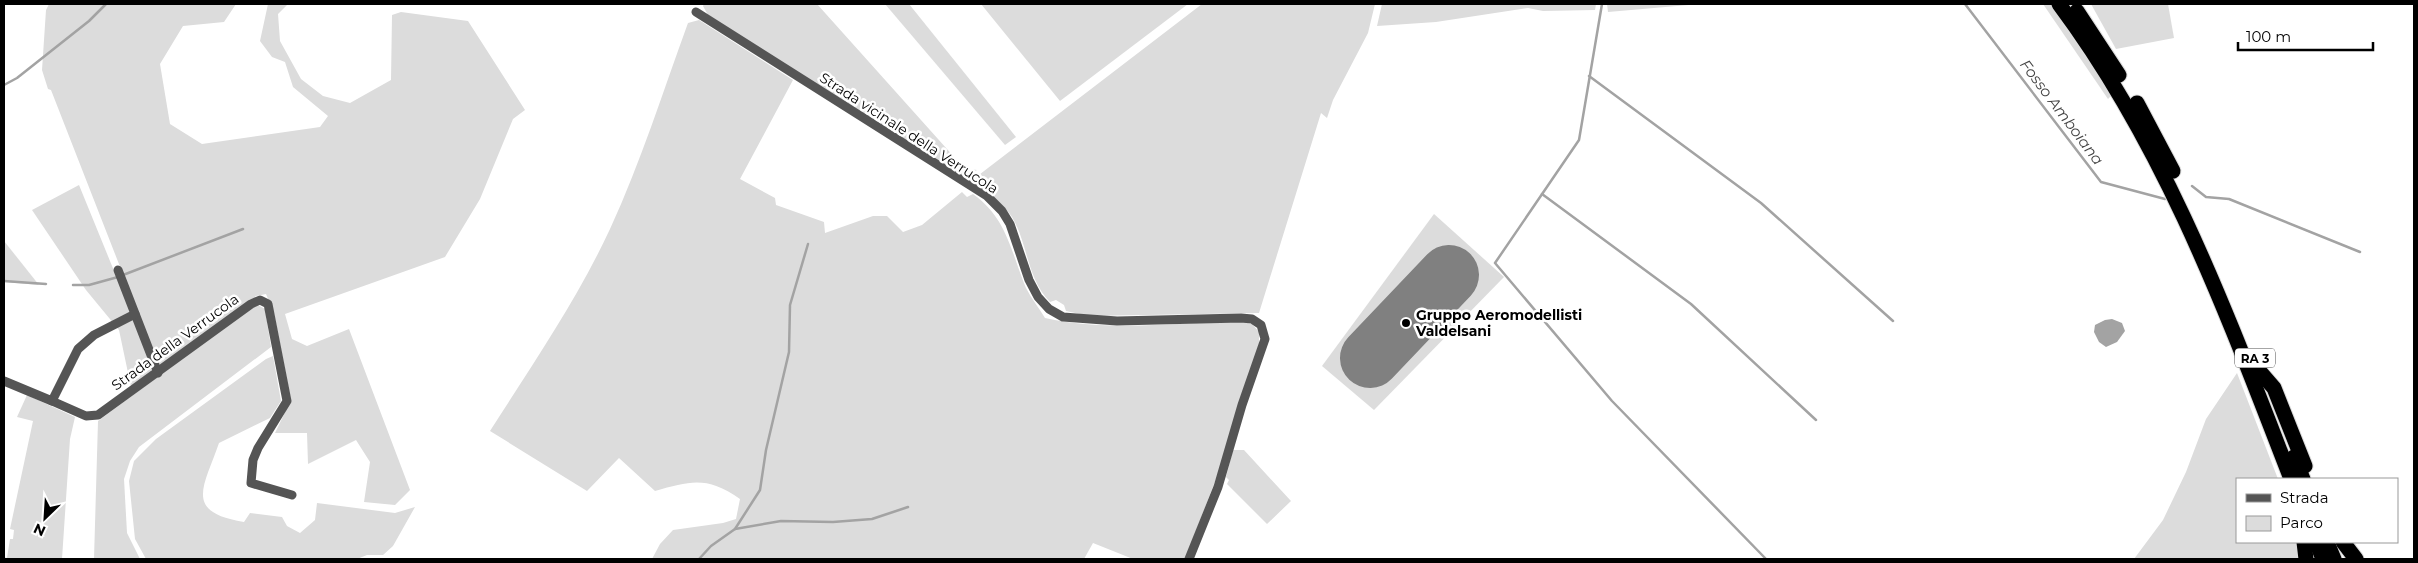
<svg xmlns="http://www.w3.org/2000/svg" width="2418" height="563" font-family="Montserrat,sans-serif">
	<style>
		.green { fill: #dcdcdc }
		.water { fill: #a3a3a3 }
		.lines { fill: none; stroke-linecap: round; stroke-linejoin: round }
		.stream { stroke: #a3a3a3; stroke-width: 2.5 }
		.runway { stroke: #808080; stroke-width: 60 }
		.motorway-casing { stroke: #dbdbdb; stroke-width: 17 }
		.minor { stroke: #555; stroke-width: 9 }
		.motorway { stroke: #000; stroke-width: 15 }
		.poi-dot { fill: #000; stroke: #fff; stroke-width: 2 }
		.labels { text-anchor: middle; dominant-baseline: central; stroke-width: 5; stroke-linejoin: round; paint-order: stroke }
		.shield { fill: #fff; stroke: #4c4c4c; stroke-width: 1 }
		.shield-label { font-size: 12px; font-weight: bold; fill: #000 }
		.street-label { font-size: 14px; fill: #000; stroke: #fff }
		.poi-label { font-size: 14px; font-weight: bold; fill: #000; stroke: #fff; text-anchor: start }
		.water-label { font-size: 15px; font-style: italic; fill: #444; stroke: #fff }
	</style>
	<rect width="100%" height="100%" fill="#fff"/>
	<g class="green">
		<path d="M49,4h187l-12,18 -41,4 -23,38 10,60 32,20 118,-17 8,-11 -35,-29 -8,-25 -13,-5 -12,-16 8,-37h20l-10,10 2,27 21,38 22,17 27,7 41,-23 1,-65 9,-3 67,9 57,89 -12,9 -33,80 -35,58 -160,57 7,25 15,7 42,-17 61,161 -15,15 -31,-3 6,-40 -14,-22 -48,24 -1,-31h-32l16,-33 -17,-87 -8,-19 -10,2 -93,69 -5,-1 -107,-274 -3,-1 -6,-19 4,-60z"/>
		<path d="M704,4h113l147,164 13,2 -9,6 -9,-1 -251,-160 -5,-9z"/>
		<path d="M885,4h24l107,133 -11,8z"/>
		<path d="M981,4h207l-128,97z"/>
		<path d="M1202,4h173l-7,29 -35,67 -6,18 -6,-5 -62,200 -170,3 -23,-5 -2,-6 -8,-5 -6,2c-23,-23 -22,-58 -38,-85 -10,-15 -27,-26 -41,-36z"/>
		<path d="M1382,4h214l-1,6 -52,1 -15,-3 -92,14 -59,4z"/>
		<path d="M1607,4h93l-92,8z"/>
		<path d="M2043,4h7l62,91 -4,4z"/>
		<path d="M2091,4h77l6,34 -58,11z"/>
		<path d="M699,20l94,60 -53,99 35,19 1,7 48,17 1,11 48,-17h14l16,16 19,-7 40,-33 5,5 6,-3c34,24 38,58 53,94 5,10 13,20 19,30 62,14 130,5 194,3l13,3 7,8v12l-40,127 -34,88h-52l-40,-16 -9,16h-432l8,-15 13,-14 50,-7 13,-4 4,-20c-33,-23 -49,-18 -85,-8l-36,-33 -32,33 -97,-60c42,-66 87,-131 120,-202 31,-67 53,-138 78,-206z"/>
		<path d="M79,185l73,179 -1,8 -20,15 -12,-57 -33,-40 -54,-80z"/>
		<path d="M1434,214l70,63 -130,133 -52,-44z"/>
		<path d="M4,241l35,44 -35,-3z"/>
		<path d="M256,304l9,5 6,38 -132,100 -9,14 -6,18 3,54 13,26h-46l4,-138z"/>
		<path d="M273,356l8,45 -11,17 -51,25c-15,44 -36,69 25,79l6,-9 32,4 5,9 13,7 15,-13 2,-17 78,10 20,-6 -22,39 -10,9h-16l-10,4h-211l-11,-20 -6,-58 5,-20 22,-22 110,-80z"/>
		<path d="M2237,373l41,106h-41v63h62l2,17h-167l29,-39 23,-48 20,-53z"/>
		<path d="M27,395l48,22 -5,22 -8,120h-58v-2l3,1 3,-19h3l1,-9 -4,-1 23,-108 -16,-4z"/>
		<path d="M1233,450h11l47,51 -24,23 -40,-40 2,-4 -3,-3z"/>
	</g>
	<path class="water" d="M2112,319l10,4 3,8 -8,11 -11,5 -7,-5 -5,-10 1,-7 10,-5z"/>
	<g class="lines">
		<g class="stream">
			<path d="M1602,4l-23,136 -84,123 117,138 154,158"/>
			<path d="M1965,4l136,178 64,17"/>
			<path d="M1589,76l172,127 132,118"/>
			<path d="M4,85l13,-7 72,-57 17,-17"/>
			<path d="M2192,186l14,11 23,2 131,53"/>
			<path d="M1542,194l149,110 125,116"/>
			<path d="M123,275l120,-46"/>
			<path d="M4,281l42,3"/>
			<path d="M73,285h16l29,-8"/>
			<path d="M735,529l25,-39 6,-40 23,-98 1,-47 18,-61"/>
			<path d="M699,559l12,-13 24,-17 46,-8 52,1 39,-3 36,-12"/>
		</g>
		<path class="runway" d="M1370,358l79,-83"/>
		<g class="motorway-casing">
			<g id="motorway">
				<path d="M2059,4c107,143 168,310 232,475"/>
				<path d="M2077,11l42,64"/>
				<path d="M2137,103l36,68"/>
				<path d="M2261,373l13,15 31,78"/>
				<path d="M2294,457l9,22"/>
				<path d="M2304,542l2,17"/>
				<path d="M2316,542l7,17"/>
				<path d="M2327,542l7,17"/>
				<path d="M2343,542l13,17"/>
			</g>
		</g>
		<g class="minor">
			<path d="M696,12l291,184 15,15 8,13 19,56 9,17 11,12 14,8 54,4 124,-3 11,1 9,6 4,14 -23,66 -24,82 -29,72"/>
			<path d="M118,270l40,103"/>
			<path d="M4,381l48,20 26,-52 16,-14 41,-21"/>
			<path d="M52,401l34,15 12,-1 153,-111 9,-4 8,4 19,97 -29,47 -5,12 -2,23 41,12"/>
		</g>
		<use href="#motorway" class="motorway"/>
	</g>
	<circle class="poi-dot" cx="1406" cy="323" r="5"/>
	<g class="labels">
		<rect class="shield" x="2235" y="348.5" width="40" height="19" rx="4"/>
		<g class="shield-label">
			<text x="2255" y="358">RA 3</text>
		</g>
		<g class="street-label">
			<text transform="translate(909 133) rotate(33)">Strada vicinale della Verrucola</text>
			<text transform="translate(175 342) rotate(-36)">Strada della Verrucola</text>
		</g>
		<g class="poi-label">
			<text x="1416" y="315">Gruppo Aeromodellisti<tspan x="1416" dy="16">Valdelsani</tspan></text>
		</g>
		<g class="water-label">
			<text transform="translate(2062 112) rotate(53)">Fosso Amboiana</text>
		</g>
	</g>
	<rect width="2418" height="563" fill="none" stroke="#000000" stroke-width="10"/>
	<rect x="2236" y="478" width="162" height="65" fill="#ffffff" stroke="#999999"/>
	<rect x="2246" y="494" width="25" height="8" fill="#555555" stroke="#999999"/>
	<text x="2280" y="503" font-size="15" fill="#000000">Strada</text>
	<rect x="2246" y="516" width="25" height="15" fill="#dcdcdc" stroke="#999999"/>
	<text x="2280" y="528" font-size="15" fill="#000000">Parco</text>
	<g transform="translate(45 518) rotate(205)" stroke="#ffffff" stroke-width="4" paint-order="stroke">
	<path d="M0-4L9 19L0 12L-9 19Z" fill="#000000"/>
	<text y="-8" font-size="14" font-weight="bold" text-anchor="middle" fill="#000000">N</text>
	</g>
	<path d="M2238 42v8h135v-8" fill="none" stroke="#000000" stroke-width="2.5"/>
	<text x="2246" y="42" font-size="15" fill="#000000" stroke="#ffffff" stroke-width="4" paint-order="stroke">100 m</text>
</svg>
